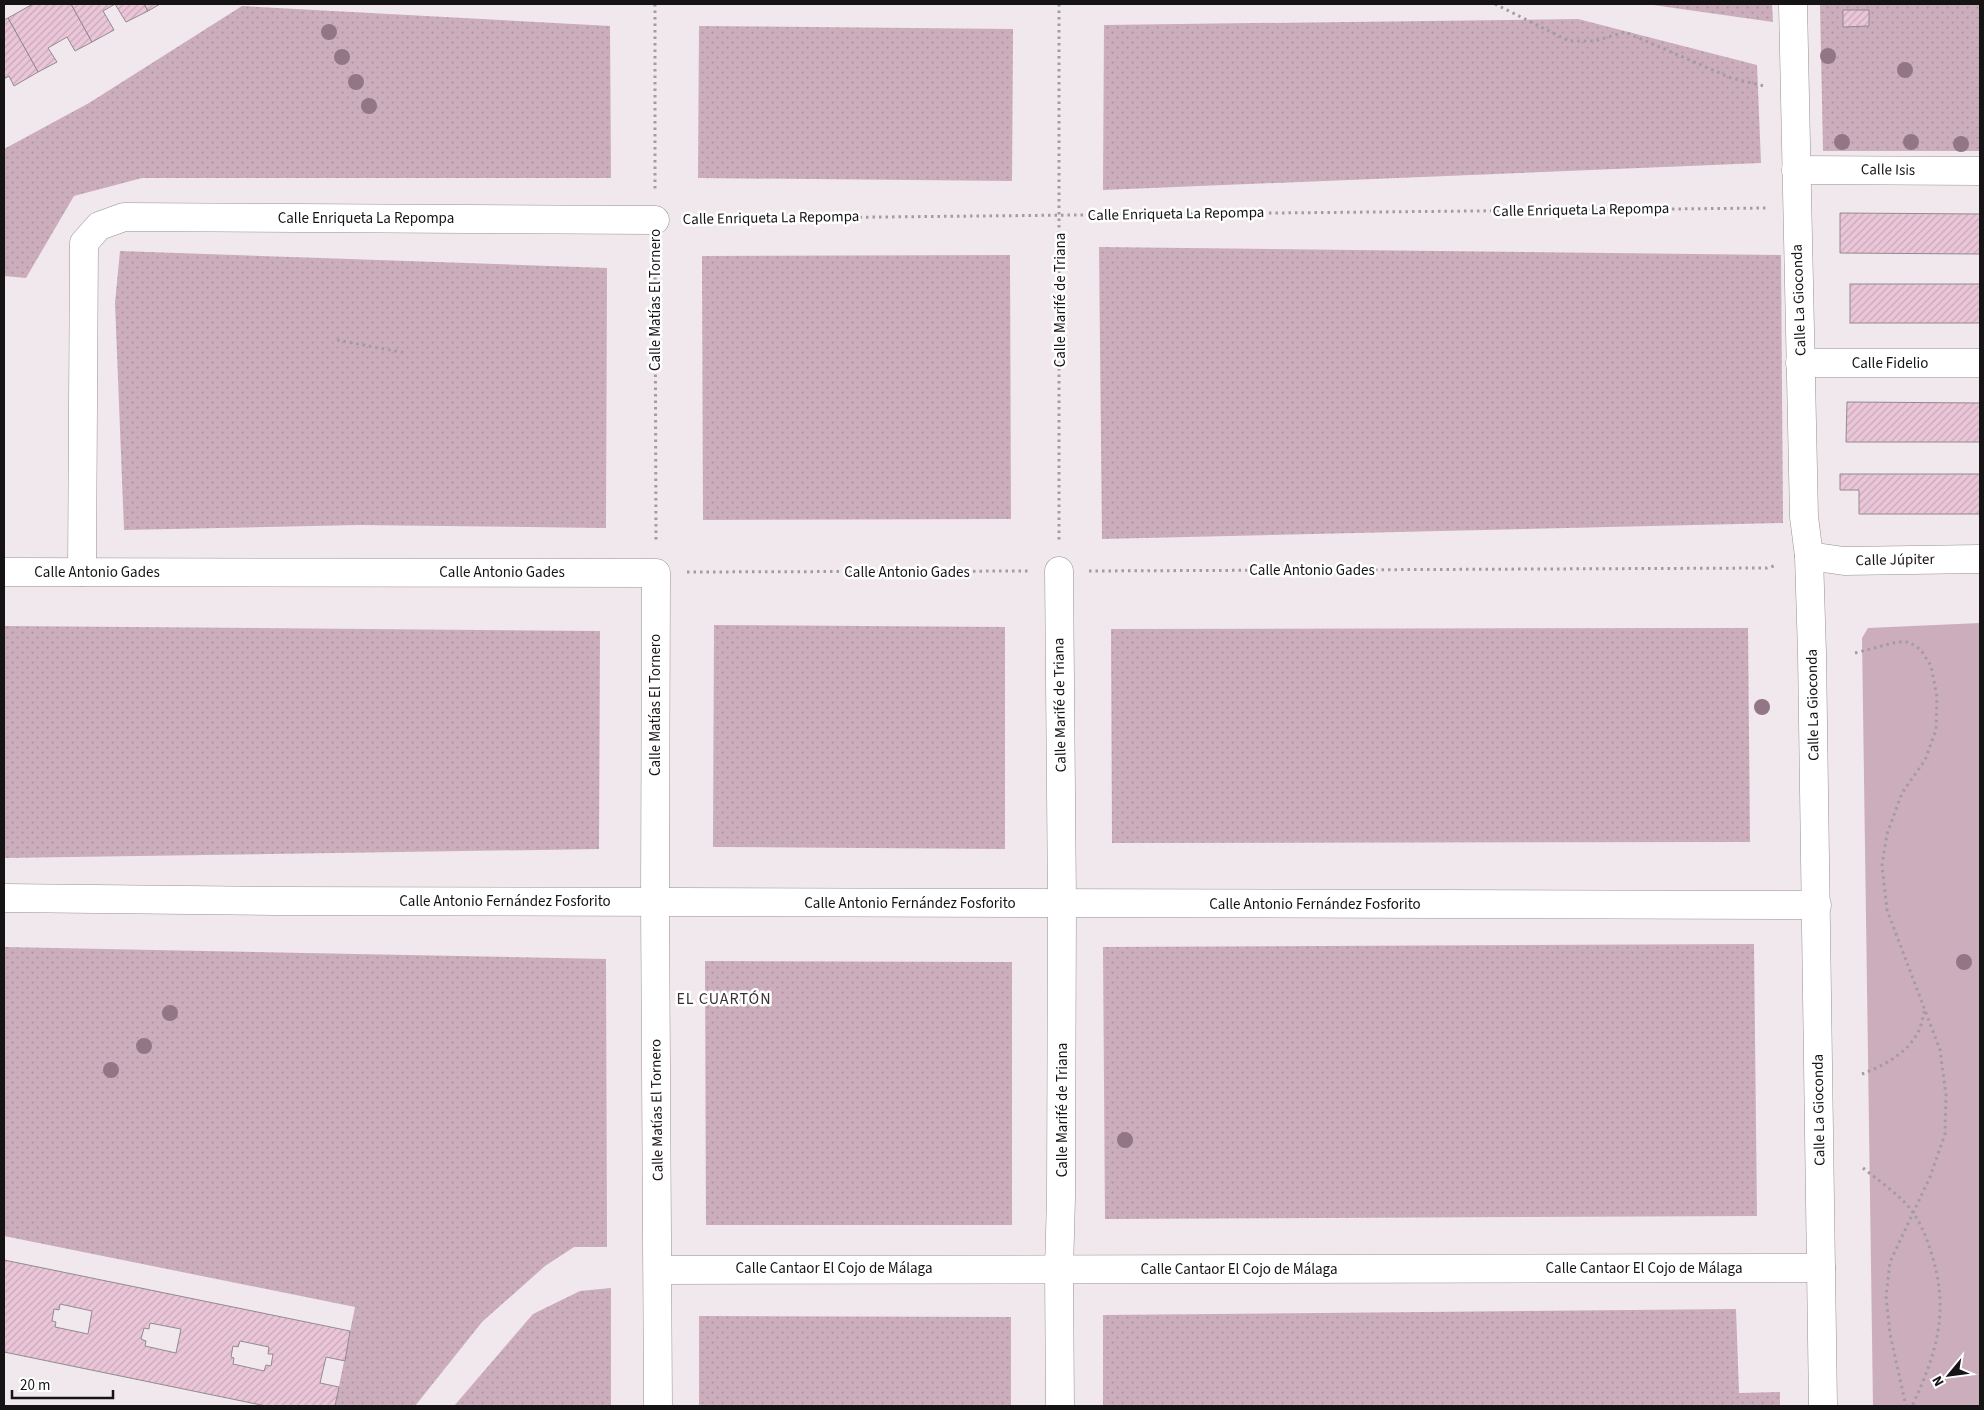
<svg xmlns="http://www.w3.org/2000/svg" width="1984" height="1410" font-family="'Source Sans 3',sans-serif">
	<style>
		.grass { fill: url(#grass-dots); fill-rule: evenodd }
		.green { fill: #ccadbc }
		.building { fill: url(#building-hatch); stroke: #928a8e; fill-rule: evenodd }
		.lines { fill: none; stroke-linecap: round; stroke-linejoin: round }
		.minor-casing { stroke: #979093; stroke-width: 29 }
		.path { stroke: #a39c9f; stroke-width: 3; stroke-dasharray: 2.5 4; stroke-linecap: butt }
		.minor { stroke: #fff; stroke-width: 28 }
		.tree { fill: #927686 }
		.labels { text-anchor: middle; dominant-baseline: central; stroke-width: 5; stroke-linejoin: round; paint-order: stroke }
		.street-label { font-size: 15px; fill: #161314; stroke: #fff }
		.neighbourhood-label { font-size: 16px; letter-spacing: 1px; fill: #363033; stroke: #fff }
	</style>
	<defs>
		<pattern id="grass-dots" width="8" height="8" patternUnits="userSpaceOnUse" patternTransform="scale(1.25)"><rect width="8" height="8" fill="#ccadbc"/><path d="M2 2h.1M6 6h.1" fill="none" stroke="#ae94a1" stroke-width="1.8" stroke-linecap="round"/></pattern>
		<pattern id="building-hatch" width="6" height="6" patternUnits="userSpaceOnUse" patternTransform="scale(1.25)"><rect width="6" height="6" fill="#eac6d8"/><path d="M-1 1l2-2M0 6l6-6M5 7l2-2" fill="none" stroke="#c8a9b8"/></pattern>
	</defs>
	<rect width="100%" height="100%" fill="#f0e8ec"/>
	<g class="grass">
		<path d="M1646,4h126l1,18z"/>
		<path d="M1820,4h160v147h-157zM1843,11h26v15h-26z"/>
		<path d="M242,6l368,20 1,152h-469l-68,18 -48,82 -22,-2v-127l85,-46z"/>
		<path d="M1578,19l179,46 4,98 -658,27 1,-165z"/>
		<path d="M699,26l314,3 -1,152 -314,-3z"/>
		<path d="M1099,247l682,8 2,268 -681,16z"/>
		<path d="M120,251l487,17 -1,260 -247,-3 -235,5 -9,-227z"/>
		<path d="M1010,255l1,264 -308,1 -1,-264z"/>
		<path d="M714,625l291,2v222l-292,-2z"/>
		<path d="M4,626l596,5 -1,218 -595,9z"/>
		<path d="M1748,628l2,214 -638,1 -1,-214z"/>
		<path d="M1754,944l3,272 -652,3 -2,-272z"/>
		<path d="M4,947l602,12 1,288h-33l-29,19 -63,56 -67,84h-80l20,-99 -351,-71z"/>
		<path d="M705,961l307,1v263h-306z"/>
		<path d="M611,1288v118h-157l79,-92 47,-23z"/>
		<path d="M1736,1309l3,84 41,-1v14h-677v-91z"/>
		<path d="M699,1316l312,1v89h-312z"/>
	</g>
	<path class="green" d="M1980,623v783h-107l-11,-768 6,-10z"/>
	<g class="building">
		<path d="M33,4h38l21,38 -17,9 -8,-14 -19,11 9,14 -19,10 -30,-54z"/>
		<path d="M71,4h44l-12,7 11,19 -22,12z"/>
		<path d="M115,4h29l4,7 -22,11z"/>
		<path d="M144,4h16l-12,7z"/>
		<path d="M1843,10h26v16l-26,1z"/>
		<path d="M8,18l30,54 -24,14 -5,-10 -5,3v-59z"/>
		<path d="M1840,213l140,1v40l-140,-1z"/>
		<rect x="1850" y="284" width="130" height="39"/>
		<path d="M1847,402l133,1v39h-134z"/>
		<path d="M1840,474h140v40h-121v-24h-19z"/>
		<path d="M4,1260l346,71 -5,30 -19,-4 -6,26 19,4 -4,19h-69l-262,-54zM60,1304l32,7 -4,23 -33,-7 1,-5 -4,-1 2,-12 5,1zM150,1323l31,6 -5,24 -31,-7 1,-5 -5,-2 3,-11 5,1zM240,1341l29,6 -1,7h5l-2,12 -5,-1 -2,6 -31,-7 1,-6 -3,-1 2,-11 5,1z"/>
	</g>
	<g class="lines">
		<g class="minor-casing">
			<g id="minor">
				<path d="M1793,4l11,513 5,39 3,97 11,753"/>
				<path d="M1796,170l184,1"/>
				<path d="M1800,363h180"/>
				<path d="M1809,556l35,5 136,-2"/>
				<path d="M1059,571l3,332 -1,295 -2,72 1,136"/>
				<path d="M4,572l652,1 -1,329 3,504"/>
				<path d="M82,572l2,-329 15,-17 25,-9 531,3"/>
				<path d="M4,898l272,3 1541,4"/>
				<path d="M658,1270l1163,-2"/>
			</g>
		</g>
		<g class="path">
			<path d="M655,4v186"/>
			<path d="M1059,4v536"/>
			<path d="M1495,4l74,37h26l30,-9 106,46 33,8"/>
			<path d="M684,219l1084,-11"/>
			<path d="M655,251l1,291"/>
			<path d="M337,340l69,13"/>
			<path d="M1089,571l678,-3 10,-3"/>
			<path d="M687,572l341,-1"/>
			<path d="M1855,653l42,-11h12l12,8 10,16 6,31 -1,33 -11,30 -23,33 -15,41 -5,31 5,45 53,140 6,45 -1,39 -15,43 -40,85 -4,34 4,38 16,72"/>
			<path d="M1862,1074c21,-8 46,-21 56,-42 4,-7 5,-16 7,-24"/>
			<path d="M1863,1168c15,12 41,30 51,46 8,12 13,25 17,38 19,58 6,101 -19,154"/>
		</g>
		<use href="#minor" class="minor"/>
	</g>
	<g class="tree">
		<circle cx="329" cy="32" r="8"/>
		<circle cx="1828" cy="56" r="8"/>
		<circle cx="342" cy="57" r="8"/>
		<circle cx="1905" cy="70" r="8"/>
		<circle cx="356" cy="82" r="8"/>
		<circle cx="369" cy="106" r="8"/>
		<circle cx="1842" cy="142" r="8"/>
		<circle cx="1911" cy="142" r="8"/>
		<circle cx="1961" cy="144" r="8"/>
		<circle cx="1762" cy="707" r="8"/>
		<circle cx="1964" cy="962" r="8"/>
		<circle cx="170" cy="1013" r="8"/>
		<circle cx="144" cy="1046" r="8"/>
		<circle cx="111" cy="1070" r="8"/>
		<circle cx="1125" cy="1140" r="8"/>
	</g>
	<g class="labels">
		<g class="street-label">
			<text transform="translate(1888 170) rotate(1)">Calle Isis</text>
			<text transform="translate(1581 210) rotate(-1)">Calle Enriqueta La Repompa</text>
			<text transform="translate(1176 214) rotate(-1)">Calle Enriqueta La Repompa</text>
			<text x="366" y="218">Calle Enriqueta La Repompa</text>
			<text transform="translate(771 218) rotate(-1)">Calle Enriqueta La Repompa</text>
			<text transform="translate(655 300) rotate(-90)">Calle Matías El Tornero</text>
			<text transform="translate(1060 300) rotate(-90)">Calle Marifé de Triana</text>
			<text transform="translate(1799 300) rotate(-92)">Calle La Gioconda</text>
			<text x="1890" y="363">Calle Fidelio</text>
			<text transform="translate(1895 560) rotate(-1)">Calle Júpiter</text>
			<text x="1312" y="570">Calle Antonio Gades</text>
			<text x="97" y="572">Calle Antonio Gades</text>
			<text x="502" y="572">Calle Antonio Gades</text>
			<text x="907" y="572">Calle Antonio Gades</text>
			<text transform="translate(655 705) rotate(-90)">Calle Matías El Tornero</text>
			<text transform="translate(1060 705) rotate(-91)">Calle Marifé de Triana</text>
			<text transform="translate(1813 705) rotate(-91)">Calle La Gioconda</text>
			<text x="505" y="901">Calle Antonio Fernández Fosforito</text>
			<text x="910" y="903">Calle Antonio Fernández Fosforito</text>
			<text x="1315" y="904">Calle Antonio Fernández Fosforito</text>
			<text transform="translate(657 1110) rotate(-91)">Calle Matías El Tornero</text>
			<text transform="translate(1062 1110) rotate(-90)">Calle Marifé de Triana</text>
			<text transform="translate(1819 1110) rotate(-91)">Calle La Gioconda</text>
			<text x="834" y="1268">Calle Cantaor El Cojo de Málaga</text>
			<text x="1644" y="1268">Calle Cantaor El Cojo de Málaga</text>
			<text x="1239" y="1269">Calle Cantaor El Cojo de Málaga</text>
		</g>
		<g class="neighbourhood-label">
			<text x="724" y="999">EL CUARTÓN</text>
		</g>
	</g>
	<rect width="1984" height="1410" fill="none" stroke="#161314" stroke-width="10"/>
	<g transform="translate(1949 1375) rotate(241)" stroke="#ffffff" stroke-width="4" paint-order="stroke">
	<path d="M0-4L9 19L0 12L-9 19Z" fill="#161314"/>
	<text y="-8" font-size="14" font-weight="bold" text-anchor="middle" fill="#161314">N</text>
	</g>
	<path d="M12 1390v8h101v-8" fill="none" stroke="#161314" stroke-width="2.5"/>
	<text x="20" y="1390" font-size="15" fill="#161314" stroke="#ffffff" stroke-width="4" paint-order="stroke">20 m</text>
</svg>
